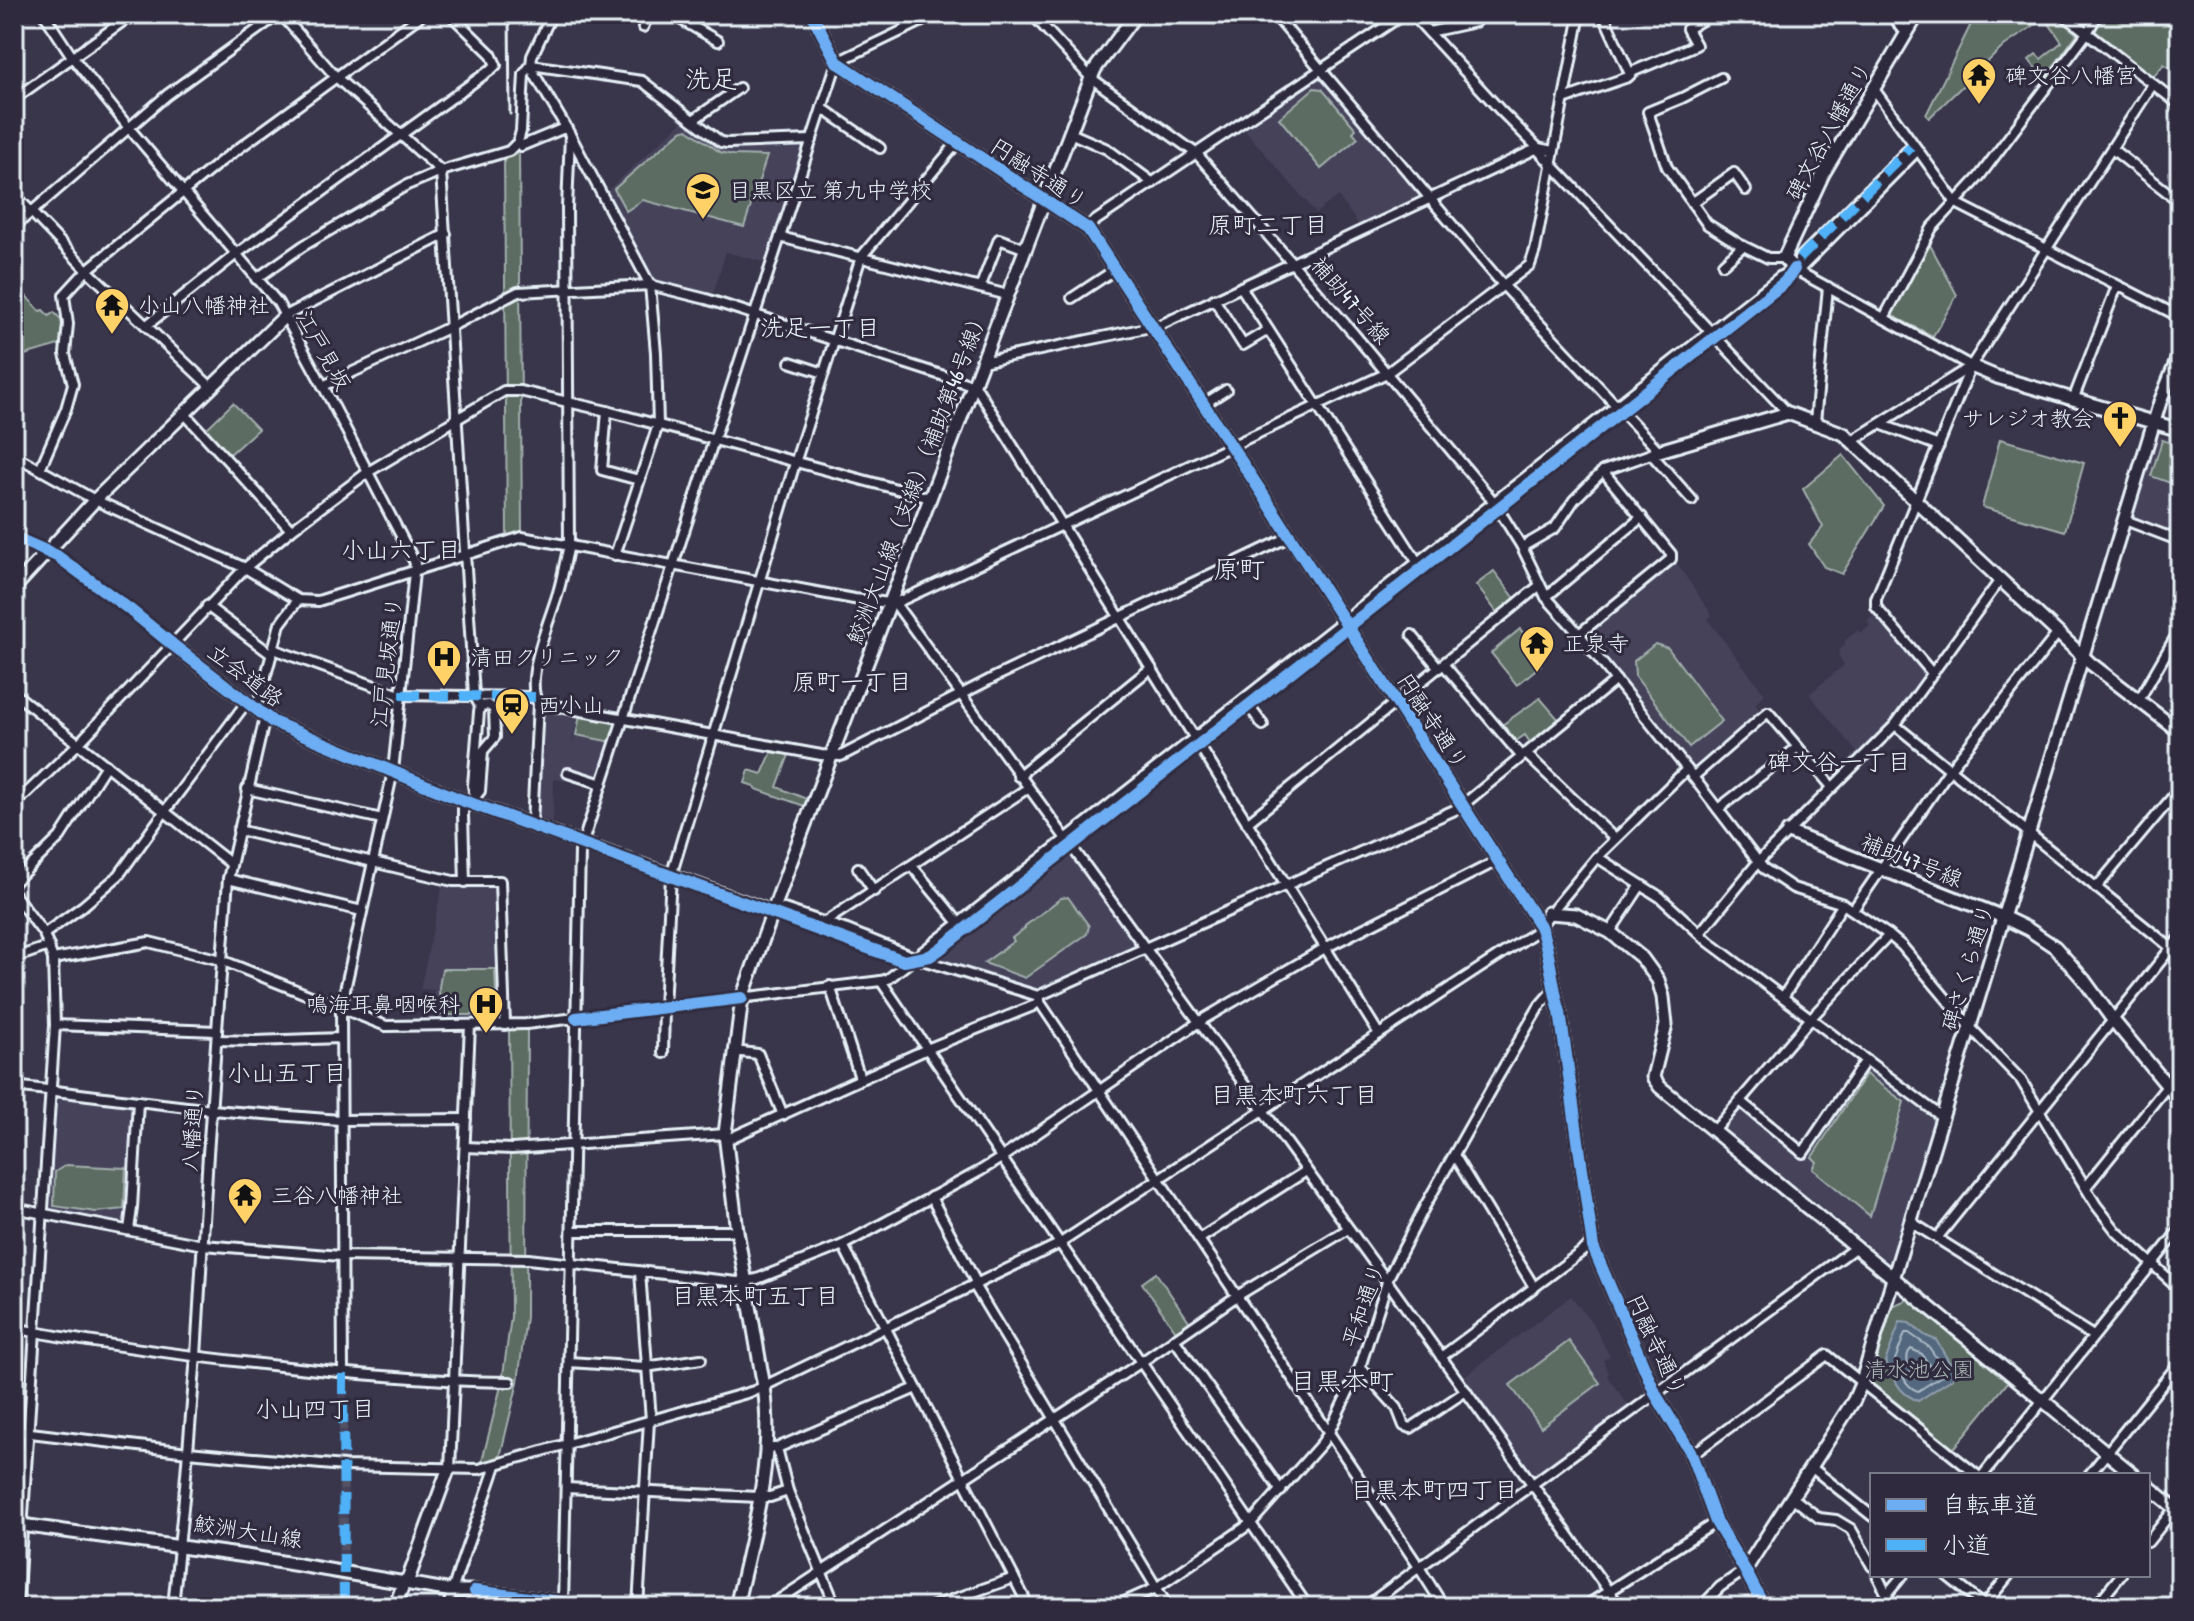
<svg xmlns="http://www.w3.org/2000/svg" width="2194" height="1621" font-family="'Patrick Hand','Klee One',sans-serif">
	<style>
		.built { fill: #44425a }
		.green { fill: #5d6c62; stroke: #a2aead; stroke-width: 2 }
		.water { fill: #53677e; stroke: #8f9eaf; stroke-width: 2 }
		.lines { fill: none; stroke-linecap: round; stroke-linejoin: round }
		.shore { stroke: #acbac7; stroke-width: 2 }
		.street-tunnel { stroke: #535164; stroke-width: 8; stroke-dasharray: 8 4; stroke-linecap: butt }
		.street-casing { stroke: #e8f1f8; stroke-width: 14 }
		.secondary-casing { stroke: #e8f1f8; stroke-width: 17 }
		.street { stroke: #2f2a3d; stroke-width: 8 }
		.secondary { stroke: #2f2a3d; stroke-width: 11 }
		.rail { stroke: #e8f1f8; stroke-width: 3 }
		.quiet { stroke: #4fb1f8; stroke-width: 10; stroke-dasharray: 20 10; stroke-linecap: butt }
		.cycleway-casing { stroke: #2f2a3d; stroke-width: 17 }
		.cycleway { stroke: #6dadf4; stroke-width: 12 }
		.labels { text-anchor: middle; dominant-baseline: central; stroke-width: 6; stroke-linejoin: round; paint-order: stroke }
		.poi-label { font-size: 22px; fill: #e8f1f8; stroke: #2f2a3d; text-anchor: start }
		.street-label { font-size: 22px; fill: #e8f1f8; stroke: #2f2a3d }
		.park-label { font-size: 22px; fill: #a9b5b4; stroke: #2f2a3d }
		.neighbourhood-label { font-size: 24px; fill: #e8f1f8; stroke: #2f2a3d }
		.quarter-label { font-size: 26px; fill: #e8f1f8; stroke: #2f2a3d }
	</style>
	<rect width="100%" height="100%" fill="#39354a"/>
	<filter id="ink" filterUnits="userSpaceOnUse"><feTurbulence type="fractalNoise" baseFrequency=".0125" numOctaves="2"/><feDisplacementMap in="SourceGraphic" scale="16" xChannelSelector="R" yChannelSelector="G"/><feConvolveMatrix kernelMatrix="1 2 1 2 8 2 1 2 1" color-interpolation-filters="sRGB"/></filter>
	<g filter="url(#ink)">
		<g class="built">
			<path d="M1319,75l103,120v3l-62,29 -22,-31 -22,17 -74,-86z"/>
			<path d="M685,119l41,29 79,-5 2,2 -40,118 -41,-11 -14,46 -56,-16 -48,-92z"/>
			<path d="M2158,436l22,6v94l-49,-18z"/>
			<path d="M1676,562l36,53 -4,5 57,74 -10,10 7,9 -68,59 -105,-133 -1,-6z"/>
			<path d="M1876,614l49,57v4l-33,48 -33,32 -50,-61 35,-29 -5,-9v-6l6,-6 -1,-3 14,-11 3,3 9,-7 -3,-5z"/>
			<path d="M541,706l37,8 -6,30 3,-8 37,7 -12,38 -30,-9 -2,-4 -3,13 -11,-2 -1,43 -16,-5 -1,-47 6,-36z"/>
			<path d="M1067,854h4l67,91 -94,44 -13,-2 -95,-28v-3z"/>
			<path d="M443,882l19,4 32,-2 4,5 3,128 -4,3 -63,1v-31l-14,-1z"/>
			<path d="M1870,1068l66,52 -46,143 -167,-136 18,-19 64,50 59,-88z"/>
			<path d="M57,1096l76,9 2,3 -7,116 -3,4 -76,-17 -2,-5 6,-107z"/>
			<path d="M1571,1296l23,29 16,32 -7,3 6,13 -2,2 24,34 -96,72 -73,-103z"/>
			<path d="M339,1376l8,1 1,230h-9l-1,-11z"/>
		</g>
		<g class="green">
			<path d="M1976,14h76l25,20 -33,45 -15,-19 7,-6 5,5 21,-17 -17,-24 -41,28 -75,72 -3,-3z"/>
			<path d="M2104,14h76v61l-16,-11 -11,13 -58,-46z"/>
			<path d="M1314,88l8,1 34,40 -3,3 5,6 -37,31 -42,-51z"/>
			<path d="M687,129l33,23 12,3 35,1 -23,71 -101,-27 -17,11 -12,-22 67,-58z"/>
			<path d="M519,150l3,382 -15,5 -3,-381z"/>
			<path d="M1929,243l28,52 -24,41 -43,-21z"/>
			<path d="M14,283l26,28 3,-1 6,6 5,-4 11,12 -3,20 -44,13 -4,-1z"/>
			<path d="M233,403l25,26 -29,26 -24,-25z"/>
			<path d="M2000,439l84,24 -19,68 -83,-24z"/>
			<path d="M2162,440l18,6v58l-10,-3 6,-16 -25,-9z"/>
			<path d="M1843,455l41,51 -42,68 -18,-7 -15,-23 14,-17 -20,-38z"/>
			<path d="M1494,571l23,30 -18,14 -23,-30z"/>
			<path d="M1520,629l13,16 -5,5 13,15 -24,20 -26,-32z"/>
			<path d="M1655,644l13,4 54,73 -33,26 -54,-71 -1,-15z"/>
			<path d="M1540,698l20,23 -29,23 -6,-9 -9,6 -6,-5 -8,-11z"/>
			<path d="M580,715l38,7 -6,20 -36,-7z"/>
			<path d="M773,749l17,3 -13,35 32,13 -2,7 -51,-18 -2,-3 -9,-3 4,-13 13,4z"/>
			<path d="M1068,897l21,29 -2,8 -62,44 -41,-15 30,-22 -2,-3 13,-10v-2l36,-28z"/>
			<path d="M442,969h53l2,46h-57l-1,-28z"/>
			<path d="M527,1028l-1,289 -8,65 -18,75 -19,8 21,-83 9,-65 -2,-288z"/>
			<path d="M1866,1074l38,28 -34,114 -57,-47 4,-7 -5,-5z"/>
			<path d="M66,1165l60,3 -2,41 -28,3 -42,-6 1,-34z"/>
			<path d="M1156,1273l35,51 -14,9 -35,-50z"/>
			<path d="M1909,1299l100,82 -58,71 -88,-68 29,-78z"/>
			<path d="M1569,1341l31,42 -59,44 -31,-42z"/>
		</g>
		<path class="water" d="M1900,1322l9,1 17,13 10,4 18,30 -1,8 -35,23c-10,-5 -17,-9 -22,-19 -4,-8 -5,-13 -11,-20z"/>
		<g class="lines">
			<g class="shore">
				<path d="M1905,1333h4l20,14 16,24 -2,4 -25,16c-15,-5 -15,-19 -23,-31z"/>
				<path d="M1911,1349l11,5 9,14 -2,4 -10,7c-10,-4 -16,-22 -8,-30z"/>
			</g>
			<path class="street-tunnel" d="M343,1374l1,233"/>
			<g class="street-casing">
				<g id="street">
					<path d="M44,14l29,44 56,70 149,175 51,94 86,166 -22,208 -52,237 2,366"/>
					<path d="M281,14l55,63 105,94 33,524 6,11"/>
					<path d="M671,14l47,27"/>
					<path d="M1032,14l59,64 106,76 157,180 140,168 28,45 24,50 33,37 108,135 76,99 30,20 50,16 46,31 13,11 68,81 51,53 75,125 21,27 63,57"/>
					<path d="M1274,14l230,272 155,165 -56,20 -29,29 -19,28 -33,19"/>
					<path d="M1412,14l88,96 38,38 15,3"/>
					<path d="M1603,14l27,60"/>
					<path d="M1893,14l7,13 7,5"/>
					<path d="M2063,14l117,91"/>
					<path d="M643,27l6,-13"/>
					<path d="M1429,32l46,-10"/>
					<path d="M531,65l4,10 32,54 83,156 6,68 2,72 -43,130"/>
					<path d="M531,65l111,16 79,61 6,1 85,-3"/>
					<path d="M1721,78l-39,20 -34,14 19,55 40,57 32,20 29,14h16"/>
					<path d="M1874,89l82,114 224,114"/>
					<path d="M14,99l119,-85"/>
					<path d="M1564,99l64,-22 6,-6 62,-26 -9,-16 25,-15"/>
					<path d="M822,108l58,40"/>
					<path d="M693,120l46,-32"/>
					<path d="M1070,133l37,16 46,34"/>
					<path d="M521,146l41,-17h5"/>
					<path d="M1537,149l251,264"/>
					<path d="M2112,149l68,53"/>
					<path d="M14,194l73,76 124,117"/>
					<path d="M1692,203l42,-30 12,17"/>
					<path d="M14,227l153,-132 112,-81"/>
					<path d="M1086,227l318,-213"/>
					<path d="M780,237l228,58"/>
					<path d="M1799,259l112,-112"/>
					<path d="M1723,264l20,-18"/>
					<path d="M1794,269l177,97"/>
					<path d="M1798,271l119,-120"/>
					<path d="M256,279l47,-33 104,-61 34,-14 68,-20 9,-9 3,-11 3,-57 7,-9 1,-9 20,-42"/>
					<path d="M1241,287l179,279"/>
					<path d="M980,288l19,-49 27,10"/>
					<path d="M1072,298l44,-29"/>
					<path d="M1214,299l29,46 25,-15"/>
					<path d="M285,316l161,-82"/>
					<path d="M1884,318l48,-90 47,-51 108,-144 11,-19"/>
					<path d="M147,325l88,-70 258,-187 3,-3 -5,-11 -41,-40"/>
					<path d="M790,362l34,11"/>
					<path d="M982,362l178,-37 378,-177"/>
					<path d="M323,386l129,-60 66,-34 132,-7 56,14 266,86 6,5 401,644"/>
					<path d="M2073,400l44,-114"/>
					<path d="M1204,404l22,-14"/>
					<path d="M607,411l-5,59 37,10"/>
					<path d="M184,413l107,117"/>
					<path d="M1815,422l13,-135"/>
					<path d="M1880,424l59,22"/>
					<path d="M1853,443l4,-5 113,-71"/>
					<path d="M1653,453l1,4 38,43"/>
					<path d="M14,455l81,45 150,68 53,32 20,1 204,-64 332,62 36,4 10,-2 487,-228 143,-108 5,-15 45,-236"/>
					<path d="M40,469l26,-60 7,-25 -8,-30 3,-30 -4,-29 23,-25 133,-108 203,-148"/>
					<path d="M2125,520l55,21"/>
					<path d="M14,537l43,19 72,53 44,36"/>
					<path d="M1546,597l96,-80"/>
					<path d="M894,602l493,679 233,326"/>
					<path d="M207,606l64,48"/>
					<path d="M1579,634l92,-75v-5l-68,-83"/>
					<path d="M1412,635l27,33"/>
					<path d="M273,649l127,46 135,2"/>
					<path d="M1444,665l77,91"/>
					<path d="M1932,673l-56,-66v-8l95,-233 182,-282"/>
					<path d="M14,693l216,170"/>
					<path d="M2139,700l41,-71"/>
					<path d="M538,703l283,52 20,1 156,-80 292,-139"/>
					<path d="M488,705l6,4 1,28 -12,14 -3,40 -5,6 -2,-12 6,-73 1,-6z"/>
					<path d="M1248,705l15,20"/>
					<path d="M254,709l6,-12 20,-73 18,-24"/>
					<path d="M1895,725l285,230"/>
					<path d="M1525,753l90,86"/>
					<path d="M568,773l34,11"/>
					<path d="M1018,776l133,-108"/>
					<path d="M1693,777l75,-65 64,75"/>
					<path d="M247,789l135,30"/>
					<path d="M14,805l65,-62 166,-175 46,-38 77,-58 136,-81h16l87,20 323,87"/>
					<path d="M1718,809l80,-62"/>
					<path d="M1247,823l292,-237"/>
					<path d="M532,825l6,-122c-15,-25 14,-87 21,-114 4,-14 6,-29 10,-43l-2,-338 3,-73"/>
					<path d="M238,830l215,51h47l5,144"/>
					<path d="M1597,857l63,40 49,45 233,175"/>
					<path d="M912,866l47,57"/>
					<path d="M858,868l16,23"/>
					<path d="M228,879l134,32"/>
					<path d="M14,882l46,-45 46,-72"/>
					<path d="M465,882l-2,-67v-6l6,-7"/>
					<path d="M2096,888l84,-100"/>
					<path d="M14,894l30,40 9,25 2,66 -38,582"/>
					<path d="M1853,910l97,-141 108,-136"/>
					<path d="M772,912l132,49 26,-5 855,-674 9,-13"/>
					<path d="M772,912l12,-3 63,21 69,28 122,38 421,-188 157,-128"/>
					<path d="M825,922l203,-134"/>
					<path d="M1610,932l31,-47"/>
					<path d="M1700,933l58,-71 137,-137 105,-145"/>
					<path d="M44,934l39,-28 36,-31 46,-64 81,-108"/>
					<path d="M14,958l35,-12"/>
					<path d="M53,959l96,-17 72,18 165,66 140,-2 355,-43 7,-2 893,-703 13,-7"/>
					<path d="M881,981l427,626"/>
					<path d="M830,986l30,92"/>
					<path d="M1038,996l1,5 378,563 27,43"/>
					<path d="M1783,997l60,-93"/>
					<path d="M55,1025l162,6"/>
					<path d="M217,1040l38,1 86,-3"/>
					<path d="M734,1051l24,3 25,61"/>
					<path d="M663,1053l1,-46 7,-131 124,-413 66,-206 96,-114"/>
					<path d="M14,1086l198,24 128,10 126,-1"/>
					<path d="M1740,1101l63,52 63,-93"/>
					<path d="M1714,1131l97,-113 78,-83"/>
					<path d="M726,1140l201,-91 106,-43 6,-5"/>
					<path d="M465,1147l47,2 213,-15"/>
					<path d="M1454,1155l80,132"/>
					<path d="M2086,1187l94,-117"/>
					<path d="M931,1197l46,87"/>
					<path d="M14,1208l189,37 138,11 187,3 209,23 20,-3 86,-34 137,-74 21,-13 201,-138 123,-72 174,-88"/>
					<path d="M1911,1222l182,114"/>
					<path d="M129,1230l3,-22 6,-107"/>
					<path d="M572,1231h165"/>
					<path d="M1937,1238l243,-301"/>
					<path d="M1199,1239l107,-68"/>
					<path d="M843,1245l186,362"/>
					<path d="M640,1272l11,148"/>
					<path d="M974,1285l194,322"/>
					<path d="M14,1328c75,15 152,25 229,34 89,10 177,19 267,20"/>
					<path d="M1174,1339l107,152"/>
					<path d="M1441,1357l151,-113"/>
					<path d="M569,1362l76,5 56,-8"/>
					<path d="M1360,1367l37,41 7,18 7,2 55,-37"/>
					<path d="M14,1431l174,21 156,14 135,3 275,-78 305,-147 421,-276 54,-35 63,-76 90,-88"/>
					<path d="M773,1448h4l139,-60"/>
					<path d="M777,1448l11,43 48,116"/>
					<path d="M1692,1455l135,-100 150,120"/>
					<path d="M1811,1467l61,49"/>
					<path d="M450,1469l20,-444"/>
					<path d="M1983,1475l197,-246"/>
					<path d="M2089,1475l91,-113"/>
					<path d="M566,1488l193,9h11l18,-6"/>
					<path d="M1793,1498l26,20 17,2 15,9 21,37"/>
					<path d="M2148,1542l27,-34"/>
					<path d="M1877,1575l16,32"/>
					<path d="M1946,1575l40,32"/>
					<path d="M1887,1594l16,-19"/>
					<path d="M563,1605l17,-754 257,-789 100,-48"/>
					<path d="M173,1607l11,-109 12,-142 12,-202 20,-275 37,-162"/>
					<path d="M448,1607c12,-49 33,-94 48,-142"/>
					<path d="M638,1607l11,-186"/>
					<path d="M768,1607l372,-244 97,-67 111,-67"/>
					<path d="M931,1607l83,-29"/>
					<path d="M1113,1607l43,-19 94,-64 72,-81 7,-11 31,-65 29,-91 36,-70 67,-119 48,-82 13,-15"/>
					<path d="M1365,1607l491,-360"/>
					<path d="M1584,1607l132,-85"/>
					<path d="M1701,1607l19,-20 25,-17"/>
					<path d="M1983,1607l26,-32"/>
					<path d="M2095,1607l26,-32"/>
				</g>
			</g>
			<g class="secondary-casing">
				<g id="secondary">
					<path d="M812,14l25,48 251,167 172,261 280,436c11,27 11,58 20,86l33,235 63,148 34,56 26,71 29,48 19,37"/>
					<path d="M1794,269l-10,-11 39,-84 95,-160"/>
					<path d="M1971,366l26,11 183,53"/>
					<path d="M1659,451l129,-38 56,21 246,229 90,69"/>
					<path d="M14,588l81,-88 190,-184"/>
					<path d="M173,645l100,77 186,77 313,113"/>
					<path d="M1788,832l215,85 25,12 27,18 29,33 29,40 67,81"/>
					<path d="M1548,913l28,2 34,17 32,26 16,22 5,17 3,28 -13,52 7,10 474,388"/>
					<path d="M2148,1486l32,26"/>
					<path d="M14,1524l232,32 206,35h23l123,16"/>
					<path d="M1745,1570l109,-170 7,-16 299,-982 20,-49"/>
					<path d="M395,1607l9,-25 5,-5 39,-107"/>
					<path d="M736,1607c16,-71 39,-147 28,-220l-27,-156 -12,-97 17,-136 49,-137 300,-783 4,-9 41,-55"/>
					<path d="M2174,1607l6,-14"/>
				</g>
			</g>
			<use href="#street" class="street"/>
			<use href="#secondary" class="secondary"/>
			<path class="rail" d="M509,14l1,100"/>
			<g class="quiet">
				<path d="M1799,259l112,-112"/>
				<path d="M400,695l135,2"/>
				<path d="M343,1374l1,233"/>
			</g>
			<g class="cycleway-casing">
				<g id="cycleway">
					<path d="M812,14l25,48 251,167 172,261 280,436c11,27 11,58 20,86l33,235 63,148 34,56 26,71 29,48 19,37"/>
					<path d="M14,537l43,19 72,53 44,36 100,77 186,77 445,162 26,-5 10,-7 845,-667 9,-13"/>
					<path d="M576,1018l166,-20"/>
					<path d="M475,1591l123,16"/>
				</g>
			</g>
			<use href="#cycleway" class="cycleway"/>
		</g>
	</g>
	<defs>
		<g id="temple-pin" transform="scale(1.8)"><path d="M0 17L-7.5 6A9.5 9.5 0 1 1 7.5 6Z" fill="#ffd166" stroke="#2f2a3d"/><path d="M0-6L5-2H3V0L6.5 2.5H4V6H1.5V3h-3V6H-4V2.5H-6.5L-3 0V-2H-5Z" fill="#111"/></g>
		<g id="school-pin" transform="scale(1.8)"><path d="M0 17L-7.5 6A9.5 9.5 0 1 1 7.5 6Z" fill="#ffd166" stroke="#2f2a3d"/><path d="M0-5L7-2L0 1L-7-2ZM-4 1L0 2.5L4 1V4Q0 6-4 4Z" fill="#111"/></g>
		<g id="church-pin" transform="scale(1.8)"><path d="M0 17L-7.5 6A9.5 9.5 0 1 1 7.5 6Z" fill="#ffd166" stroke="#2f2a3d"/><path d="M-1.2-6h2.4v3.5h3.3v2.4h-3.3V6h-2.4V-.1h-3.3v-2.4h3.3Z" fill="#111"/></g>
		<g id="hospital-pin" transform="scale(1.8)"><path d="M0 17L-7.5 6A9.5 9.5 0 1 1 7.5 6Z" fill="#ffd166" stroke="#2f2a3d"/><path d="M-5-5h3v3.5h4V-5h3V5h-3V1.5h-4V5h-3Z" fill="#111"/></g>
		<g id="station-pin" transform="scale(1.8)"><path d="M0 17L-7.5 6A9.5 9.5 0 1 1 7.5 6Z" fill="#ffd166" stroke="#2f2a3d"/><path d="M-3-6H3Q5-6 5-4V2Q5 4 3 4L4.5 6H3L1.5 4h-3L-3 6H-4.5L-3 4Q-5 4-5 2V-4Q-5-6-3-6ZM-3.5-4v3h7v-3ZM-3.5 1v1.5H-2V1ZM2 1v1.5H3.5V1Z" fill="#111"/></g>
	</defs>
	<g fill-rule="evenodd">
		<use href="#temple-pin" x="1979" y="75"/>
		<use href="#school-pin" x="703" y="190"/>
		<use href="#temple-pin" x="112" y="305"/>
		<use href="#church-pin" x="2120" y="418"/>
		<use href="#temple-pin" x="1537" y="643"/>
		<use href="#hospital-pin" x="444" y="657"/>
		<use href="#station-pin" x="512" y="705"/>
		<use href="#hospital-pin" x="486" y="1004"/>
		<use href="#temple-pin" x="245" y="1195"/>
	</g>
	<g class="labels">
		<g class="poi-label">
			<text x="2005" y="75">碑文谷八幡宮</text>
			<text x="729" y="190">目黒区立 第九中学校</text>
			<text x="138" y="305">小山八幡神社</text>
			<text x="2094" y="418" text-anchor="end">サレジオ教会</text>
			<text x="1563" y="643">正泉寺</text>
			<text x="470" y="657">清田クリニック</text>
			<text x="538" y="705">西小山</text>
			<text x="460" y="1004" text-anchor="end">鳴海耳鼻咽喉科</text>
			<text x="271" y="1195">三谷八幡神社</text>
		</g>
		<g class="street-label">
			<text transform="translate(1828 131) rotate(-61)">碑文谷八幡通り</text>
			<text transform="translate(1039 173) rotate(33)">円融寺通り</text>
			<text transform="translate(1351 300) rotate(49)">補助47号線</text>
			<text transform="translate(324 350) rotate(61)">江戸見坂</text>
			<text transform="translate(917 476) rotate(-69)">鮫洲大山線（支線）（補助第46号線）</text>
			<text transform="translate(386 662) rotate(-83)">江戸見坂通り</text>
			<text transform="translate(246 675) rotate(37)">立会道路</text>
			<text transform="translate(1433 721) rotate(57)">円融寺通り</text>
			<text transform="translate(1912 860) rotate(22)">補助47号線</text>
			<text transform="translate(1967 967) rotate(-73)">碑さくら通り</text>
			<text transform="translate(192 1128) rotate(-86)">八幡通り</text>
			<text transform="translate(1363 1305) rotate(-71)">平和通り</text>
			<text transform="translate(1657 1345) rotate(65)">円融寺通り</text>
			<text transform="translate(248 1531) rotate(9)">鮫洲大山線</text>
		</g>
		<g class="park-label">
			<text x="1919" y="1369">清水池公園</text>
		</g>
		<g class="neighbourhood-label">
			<text x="1268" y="224">原町二丁目</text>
			<text x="820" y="327">洗足一丁目</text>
			<text x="401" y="549">小山六丁目</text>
			<text x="852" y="681">原町一丁目</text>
			<text x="1839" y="761">碑文谷一丁目</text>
			<text x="287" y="1072">小山五丁目</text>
			<text x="1294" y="1094">目黒本町六丁目</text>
			<text x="755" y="1295">目黒本町五丁目</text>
			<text x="315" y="1408">小山四丁目</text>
			<text x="1434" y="1489">目黒本町四丁目</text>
		</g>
		<g class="quarter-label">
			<text x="711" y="78">洗足</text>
			<text x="1239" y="568">原町</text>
			<text x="1342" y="1380">目黒本町</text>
		</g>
	</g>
	<rect width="2194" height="1621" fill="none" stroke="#2f2a3d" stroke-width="48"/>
	<rect x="24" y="24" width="2146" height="1573" fill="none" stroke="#e8f1f8" stroke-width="3" filter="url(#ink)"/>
	<rect x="1870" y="1473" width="280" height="104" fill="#2f2a3d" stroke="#797a88" stroke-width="2"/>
	<rect x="1886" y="1499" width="40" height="12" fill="#6dadf4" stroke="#797a88" stroke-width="2"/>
	<text x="1942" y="1513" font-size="24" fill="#e8f1f8">自転車道</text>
	<rect x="1886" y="1539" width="40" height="12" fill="#4fb1f8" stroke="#797a88" stroke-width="2"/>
	<text x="1942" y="1553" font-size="24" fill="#e8f1f8">小道</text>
</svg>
